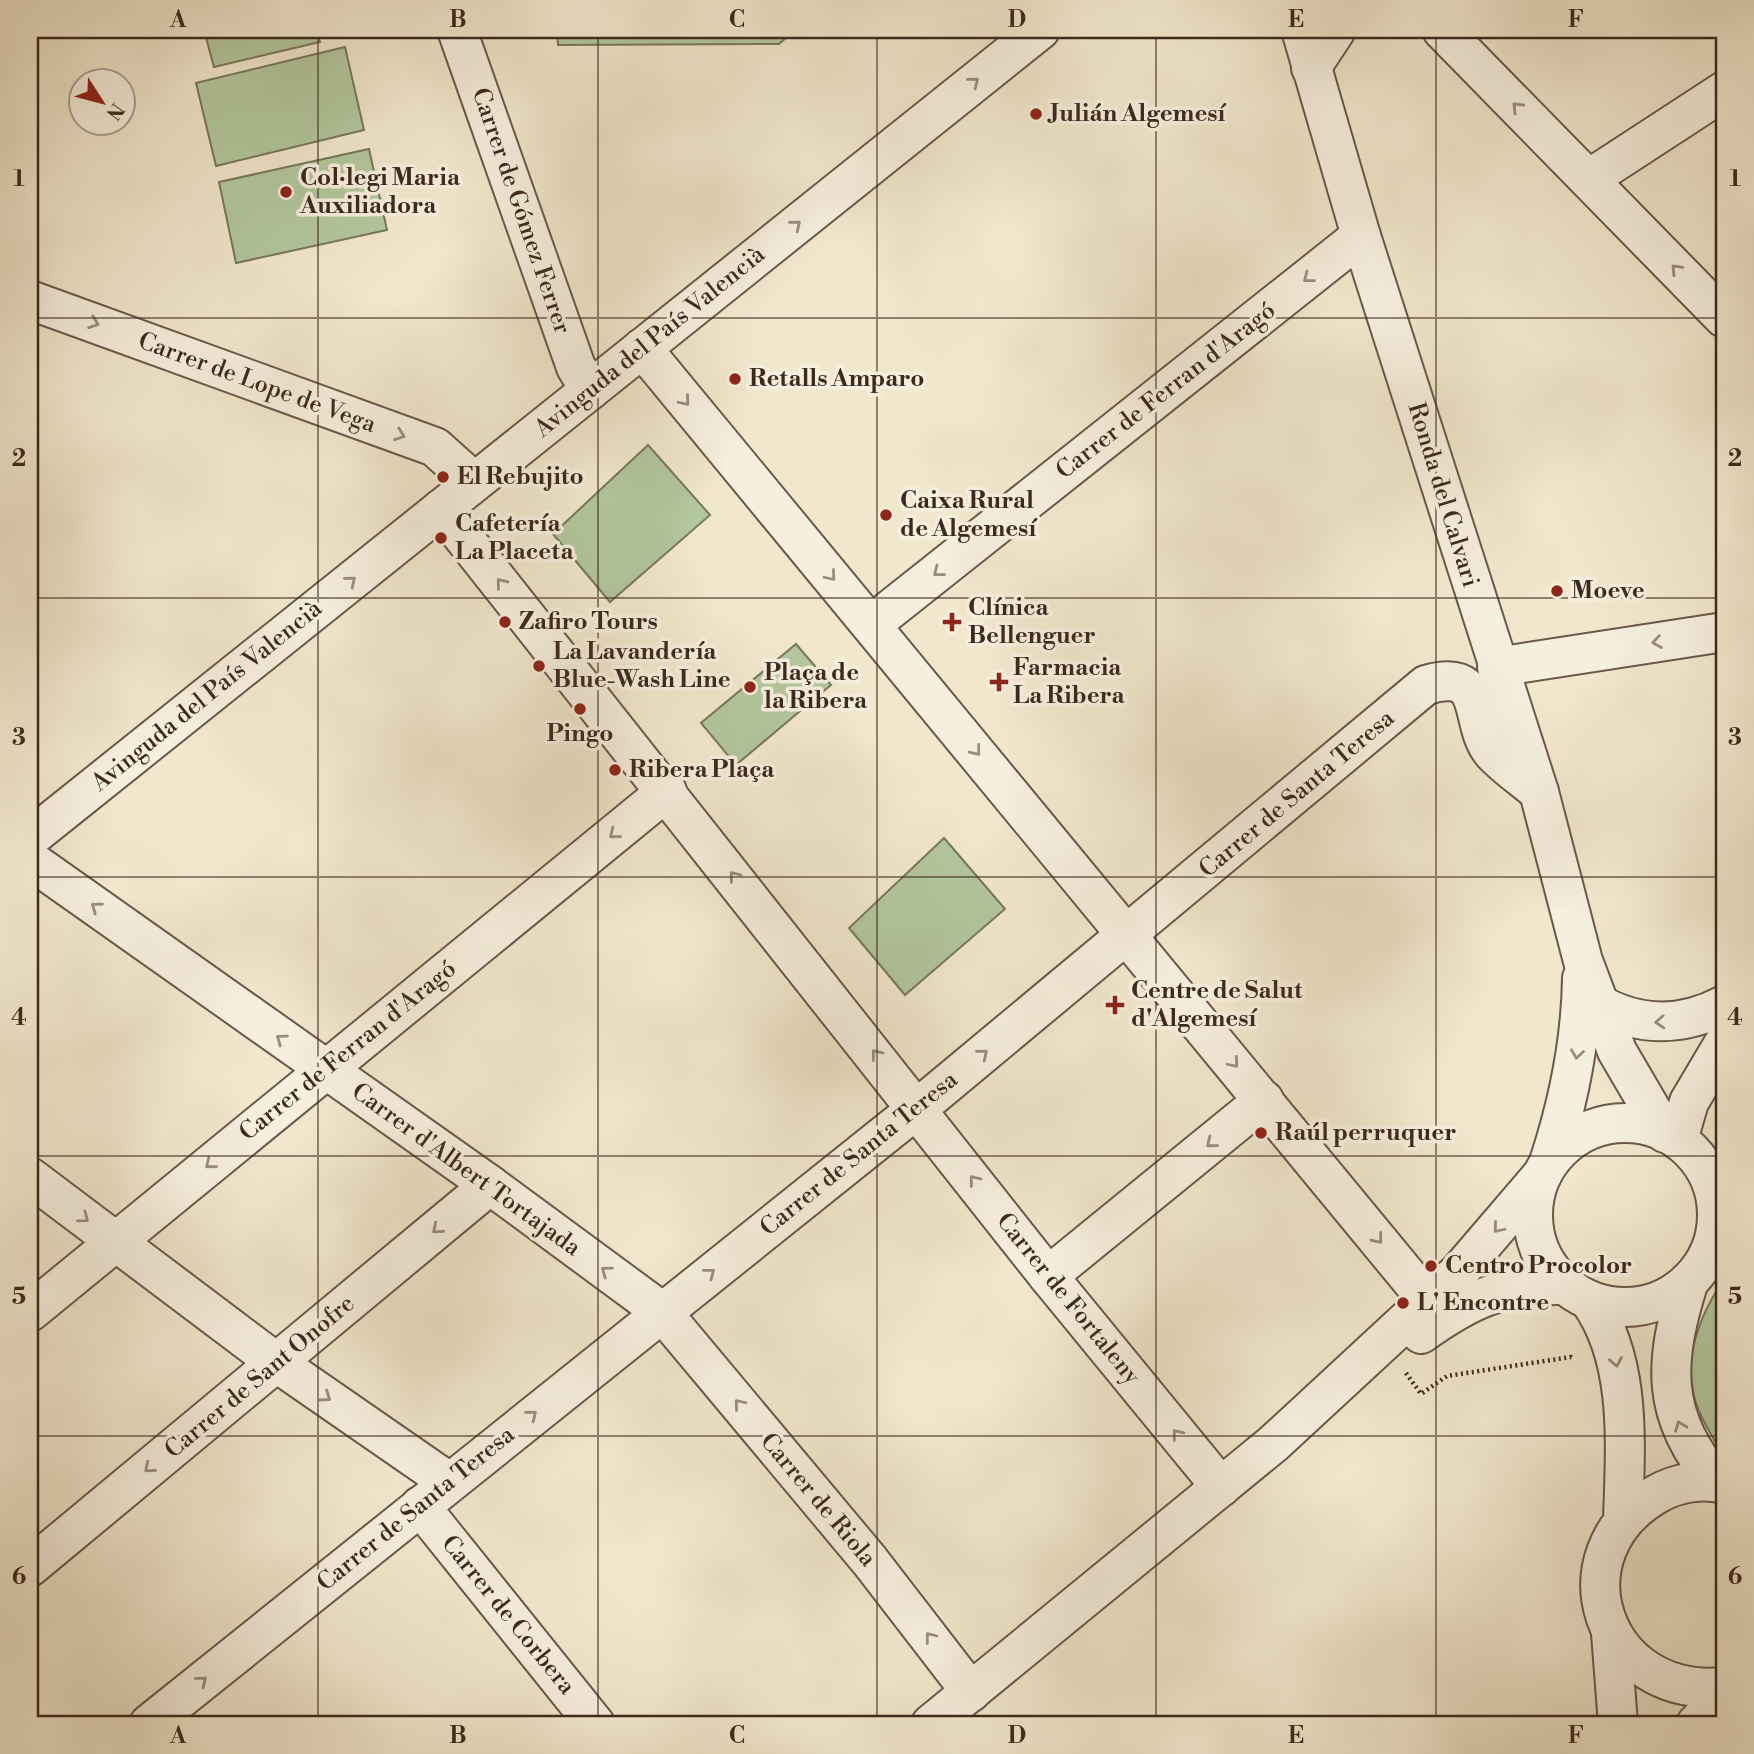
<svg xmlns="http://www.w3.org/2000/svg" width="1754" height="1754" font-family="'Libre Bodoni',serif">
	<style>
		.green { fill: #b3c79d; stroke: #78785d; stroke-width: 2 }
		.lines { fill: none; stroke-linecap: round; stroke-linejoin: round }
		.minor-casing { stroke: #6a5849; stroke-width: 42 }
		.path { stroke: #3d291d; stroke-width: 4.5; stroke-dasharray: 2 3.5; stroke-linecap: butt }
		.minor { stroke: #f6efde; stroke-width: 38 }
		.oneway { stroke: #9a8c7e }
		.grid { fill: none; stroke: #3d291d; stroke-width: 2; stroke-opacity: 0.55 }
		.poi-dot { fill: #8f2418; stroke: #f6efde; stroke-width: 2.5 }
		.labels { text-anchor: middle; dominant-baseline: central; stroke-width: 7; stroke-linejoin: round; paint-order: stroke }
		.poi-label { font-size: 24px; font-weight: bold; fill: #3d291d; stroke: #f6efde; text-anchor: start }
		.street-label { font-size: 24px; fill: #3d291d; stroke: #f6efde }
		.neatline { fill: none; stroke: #3d291d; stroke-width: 2.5 }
		.grid-label { font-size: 23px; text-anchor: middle; font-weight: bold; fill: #3d291d }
	</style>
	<rect width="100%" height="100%" fill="#f1e7cd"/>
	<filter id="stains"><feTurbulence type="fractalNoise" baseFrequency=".00286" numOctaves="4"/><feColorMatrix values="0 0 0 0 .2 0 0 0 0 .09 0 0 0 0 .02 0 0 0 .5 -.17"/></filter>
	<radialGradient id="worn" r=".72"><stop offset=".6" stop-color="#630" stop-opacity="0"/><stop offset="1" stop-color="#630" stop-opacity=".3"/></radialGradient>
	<g class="green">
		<path d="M204,30h113l3,12 -106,25z"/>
		<path d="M557,30h238l-16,14 -221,1z"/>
		<path d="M345,47l19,83 -148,36 -20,-83z"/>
		<path d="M369,149l18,81 -151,33 -17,-81z"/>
		<path d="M648,445l62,70 -100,87 -57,-68z"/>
		<path d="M796,644l35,41 -95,80 -35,-42z"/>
		<path d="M944,838l61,71 -100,86 -56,-67z"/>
		<path d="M1724,1279v175c-7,-7 -12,-18 -17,-27 -30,-50 -14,-102 17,-148z"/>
	</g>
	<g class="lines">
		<g class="minor-casing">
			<g id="minor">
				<path d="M457,30l119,337 14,23"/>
				<path d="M1301,30l60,206 178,556 44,169 34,90 48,82"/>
				<path d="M1442,30l282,288"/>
				<path d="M1311,68l25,-38"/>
				<path d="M1589,179l135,-88"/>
				<path d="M30,300l405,147 39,35"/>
				<path d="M642,348l787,954"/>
				<path d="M441,509l607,767 173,211"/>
				<path d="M872,624l489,-388"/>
				<path d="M1497,667l227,-35"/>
				<path d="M30,838l1010,-808"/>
				<path d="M30,860l460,325 171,126 209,250 101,131"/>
				<path d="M1597,1003c41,24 85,24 127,2"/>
				<circle cx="1625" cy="1215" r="92"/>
				<path d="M1678,1140l11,-38 35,-59"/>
				<path d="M1549,1162c20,-61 32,-120 33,-184"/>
				<path d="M30,1177l247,186 172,119"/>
				<path d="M1048,1276l216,-176"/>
				<path d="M1689,1281c-25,79 -30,135 28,201"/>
				<path d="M1589,1300c44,61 36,148 34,220"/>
				<path d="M30,1312l637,-521"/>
				<path d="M1421,1334c49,-35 81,-50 143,-49"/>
				<path d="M1724,1484c-21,-6 -48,-1 -67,10 -104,60 -55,205 67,193"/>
				<path d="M420,1506l175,218"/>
				<path d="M30,1567l460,-382"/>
				<path d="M1611,1633l7,91"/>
				<path d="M149,1724l769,-616 508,-423c64,-19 41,38 67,68 13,14 31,26 46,39"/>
				<path d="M931,1724l342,-280 186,-172 83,-97"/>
				<path d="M1696,1724l28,-29"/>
			</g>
		</g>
		<path class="path" d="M1406,1373l15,21 26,-18 124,-19 2,2"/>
		<use href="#minor" class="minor"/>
	</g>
	<defs><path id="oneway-chevron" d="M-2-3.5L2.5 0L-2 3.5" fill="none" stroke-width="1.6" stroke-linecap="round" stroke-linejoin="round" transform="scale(1.75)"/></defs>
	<g class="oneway">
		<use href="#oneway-chevron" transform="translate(974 82) rotate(-39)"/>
		<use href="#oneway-chevron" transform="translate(1517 107) rotate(-135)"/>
		<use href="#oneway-chevron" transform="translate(796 225) rotate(-39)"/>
		<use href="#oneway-chevron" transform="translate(1676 269) rotate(-134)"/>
		<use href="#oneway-chevron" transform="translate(1308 278) rotate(142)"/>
		<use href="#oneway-chevron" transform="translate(94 323) rotate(20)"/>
		<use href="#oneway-chevron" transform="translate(685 401) rotate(50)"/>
		<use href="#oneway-chevron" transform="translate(400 435) rotate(20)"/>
		<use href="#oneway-chevron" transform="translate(938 572) rotate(142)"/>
		<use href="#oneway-chevron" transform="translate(831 576) rotate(50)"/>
		<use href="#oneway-chevron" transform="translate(351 581) rotate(-39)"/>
		<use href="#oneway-chevron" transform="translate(501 583) rotate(-129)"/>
		<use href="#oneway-chevron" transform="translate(1657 642) rotate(171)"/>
		<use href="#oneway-chevron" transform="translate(976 751) rotate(51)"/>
		<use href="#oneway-chevron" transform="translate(614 834) rotate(141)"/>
		<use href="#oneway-chevron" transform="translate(734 876) rotate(-128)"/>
		<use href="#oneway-chevron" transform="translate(96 907) rotate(-144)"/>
		<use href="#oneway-chevron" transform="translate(1660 1022) rotate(177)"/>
		<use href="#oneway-chevron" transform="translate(281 1039) rotate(-144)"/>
		<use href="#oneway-chevron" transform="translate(876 1054) rotate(-128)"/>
		<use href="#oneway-chevron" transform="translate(983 1054) rotate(-39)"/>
		<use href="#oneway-chevron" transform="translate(1577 1054) rotate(98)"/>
		<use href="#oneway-chevron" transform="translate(1234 1063) rotate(50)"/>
		<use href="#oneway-chevron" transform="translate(1211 1143) rotate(141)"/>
		<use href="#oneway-chevron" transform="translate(210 1164) rotate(141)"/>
		<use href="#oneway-chevron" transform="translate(974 1180) rotate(-128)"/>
		<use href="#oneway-chevron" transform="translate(84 1218) rotate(37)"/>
		<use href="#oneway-chevron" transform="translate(1498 1228) rotate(130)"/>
		<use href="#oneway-chevron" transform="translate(437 1229) rotate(140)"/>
		<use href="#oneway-chevron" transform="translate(1378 1239) rotate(51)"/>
		<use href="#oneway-chevron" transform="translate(606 1271) rotate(-144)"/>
		<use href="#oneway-chevron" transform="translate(710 1273) rotate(-38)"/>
		<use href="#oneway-chevron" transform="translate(1616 1362) rotate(80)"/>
		<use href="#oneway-chevron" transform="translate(326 1397) rotate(35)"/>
		<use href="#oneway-chevron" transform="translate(739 1404) rotate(-130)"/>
		<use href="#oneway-chevron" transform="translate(532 1415) rotate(-39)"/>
		<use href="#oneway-chevron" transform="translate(1680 1426) rotate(-111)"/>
		<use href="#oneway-chevron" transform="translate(1177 1434) rotate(-129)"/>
		<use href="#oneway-chevron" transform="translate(149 1468) rotate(140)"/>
		<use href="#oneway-chevron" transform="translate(930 1637) rotate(-128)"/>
		<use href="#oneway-chevron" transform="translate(202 1681) rotate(-39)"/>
	</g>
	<path class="grid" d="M318,30v1694M598,30v1694M877,30v1694M1156,30v1694M1436,30v1694M30,318h1694M30,598h1694M30,877h1694M30,1156h1694M30,1436h1694"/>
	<g class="poi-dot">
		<circle cx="1036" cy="114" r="7"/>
		<circle cx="286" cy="192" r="7"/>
		<circle cx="735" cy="379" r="7"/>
		<circle cx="443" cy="477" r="7"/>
		<circle cx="886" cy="515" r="7"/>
		<circle cx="441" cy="538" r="7"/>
		<circle cx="1557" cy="591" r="7"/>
		<circle cx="505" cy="622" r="7"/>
		<path d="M948.5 611.5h7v7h7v7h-7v7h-7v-7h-7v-7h7z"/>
		<circle cx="539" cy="666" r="7"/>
		<path d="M995.5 671.5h7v7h7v7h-7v7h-7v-7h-7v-7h7z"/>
		<circle cx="750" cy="687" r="7"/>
		<circle cx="580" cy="709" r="7"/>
		<circle cx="615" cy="770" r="7"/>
		<path d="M1111.5 994.5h7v7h7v7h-7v7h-7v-7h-7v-7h7z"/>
		<circle cx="1261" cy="1133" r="7"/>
		<circle cx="1431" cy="1266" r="7"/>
		<circle cx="1403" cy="1303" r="7"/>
	</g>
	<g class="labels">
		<g class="poi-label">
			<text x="1050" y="114">Julián Algemesí</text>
			<text x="300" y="178">Col·legi Maria<tspan x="300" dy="28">Auxiliadora</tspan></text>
			<text x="749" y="379">Retalls Amparo</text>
			<text x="457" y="477">El Rebujito</text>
			<text x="900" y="501">Caixa Rural<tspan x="900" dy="28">de Algemesí</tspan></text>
			<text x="455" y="524">Cafetería<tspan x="455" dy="28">La Placeta</tspan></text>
			<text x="1571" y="591">Moeve</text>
			<text x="968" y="608">Clínica<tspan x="968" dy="28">Bellenguer</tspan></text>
			<text x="519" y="622">Zafiro Tours</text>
			<text x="553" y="652">La Lavandería<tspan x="553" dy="28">Blue-Wash Line</tspan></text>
			<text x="1013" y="668">Farmacia<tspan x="1013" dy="28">La Ribera</tspan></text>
			<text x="764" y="673">Plaça de<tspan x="764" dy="28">la Ribera</tspan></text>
			<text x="580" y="734" text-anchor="middle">Pingo</text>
			<text x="629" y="770">Ribera Plaça</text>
			<text x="1131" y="991">Centre de Salut<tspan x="1131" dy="28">d'Algemesí</tspan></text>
			<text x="1275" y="1133">Raúl perruquer</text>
			<text x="1445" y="1266">Centro Procolor</text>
			<text x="1417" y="1303">L' Encontre</text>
		</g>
		<g class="street-label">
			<text transform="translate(521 211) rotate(71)">Carrer de Gómez Ferrer</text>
			<text transform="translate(650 342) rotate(-39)">Avinguda del País Valencià</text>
			<text transform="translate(257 383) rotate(20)">Carrer de Lope de Vega</text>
			<text transform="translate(1166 391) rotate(-38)">Carrer de Ferran d'Aragó</text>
			<text transform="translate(1443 495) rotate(73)">Ronda del Calvari</text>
			<text transform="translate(207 696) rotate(-39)">Avinguda del País Valencià</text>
			<text transform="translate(1297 794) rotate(-40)">Carrer de Santa Teresa</text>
			<text transform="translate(348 1051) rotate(-39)">Carrer de Ferran d'Aragó</text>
			<text transform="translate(859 1154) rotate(-39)">Carrer de Santa Teresa</text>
			<text transform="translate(466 1170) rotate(36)">Carrer d'Albert Tortajada</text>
			<text transform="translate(1068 1299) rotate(51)">Carrer de Fortaleny</text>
			<text transform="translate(260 1377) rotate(-40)">Carrer de Sant Onofre</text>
			<text transform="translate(818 1500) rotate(50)">Carrer de Riola</text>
			<text transform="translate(416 1509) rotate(-39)">Carrer de Santa Teresa</text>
			<text transform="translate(508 1615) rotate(51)">Carrer de Corbera</text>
		</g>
	</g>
	<rect width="1754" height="1754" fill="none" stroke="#f1e7cd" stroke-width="77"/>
	<g transform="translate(102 102) rotate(126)"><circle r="33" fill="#f6efde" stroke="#aca091" stroke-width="2"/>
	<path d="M0-5L12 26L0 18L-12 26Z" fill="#8f2418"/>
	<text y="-10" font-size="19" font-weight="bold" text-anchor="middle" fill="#3d291d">N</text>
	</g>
	<rect x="38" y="38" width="1678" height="1678" class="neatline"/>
	<g class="grid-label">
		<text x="178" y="27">A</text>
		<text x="458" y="27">B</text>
		<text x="737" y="27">C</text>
		<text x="1017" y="27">D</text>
		<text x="1296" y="27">E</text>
		<text x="1576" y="27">F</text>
		<text x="19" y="186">1</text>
		<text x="1735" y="186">1</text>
		<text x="19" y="466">2</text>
		<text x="1735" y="466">2</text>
		<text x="19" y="745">3</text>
		<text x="1735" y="745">3</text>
		<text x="19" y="1025">4</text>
		<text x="1735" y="1025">4</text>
		<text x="19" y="1304">5</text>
		<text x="1735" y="1304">5</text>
		<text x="19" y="1584">6</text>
		<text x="1735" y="1584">6</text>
		<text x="178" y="1743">A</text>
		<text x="458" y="1743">B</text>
		<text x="737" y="1743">C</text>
		<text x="1017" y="1743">D</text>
		<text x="1296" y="1743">E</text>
		<text x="1576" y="1743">F</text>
	</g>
	<rect width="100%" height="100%" filter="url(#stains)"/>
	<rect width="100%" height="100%" fill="url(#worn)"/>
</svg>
